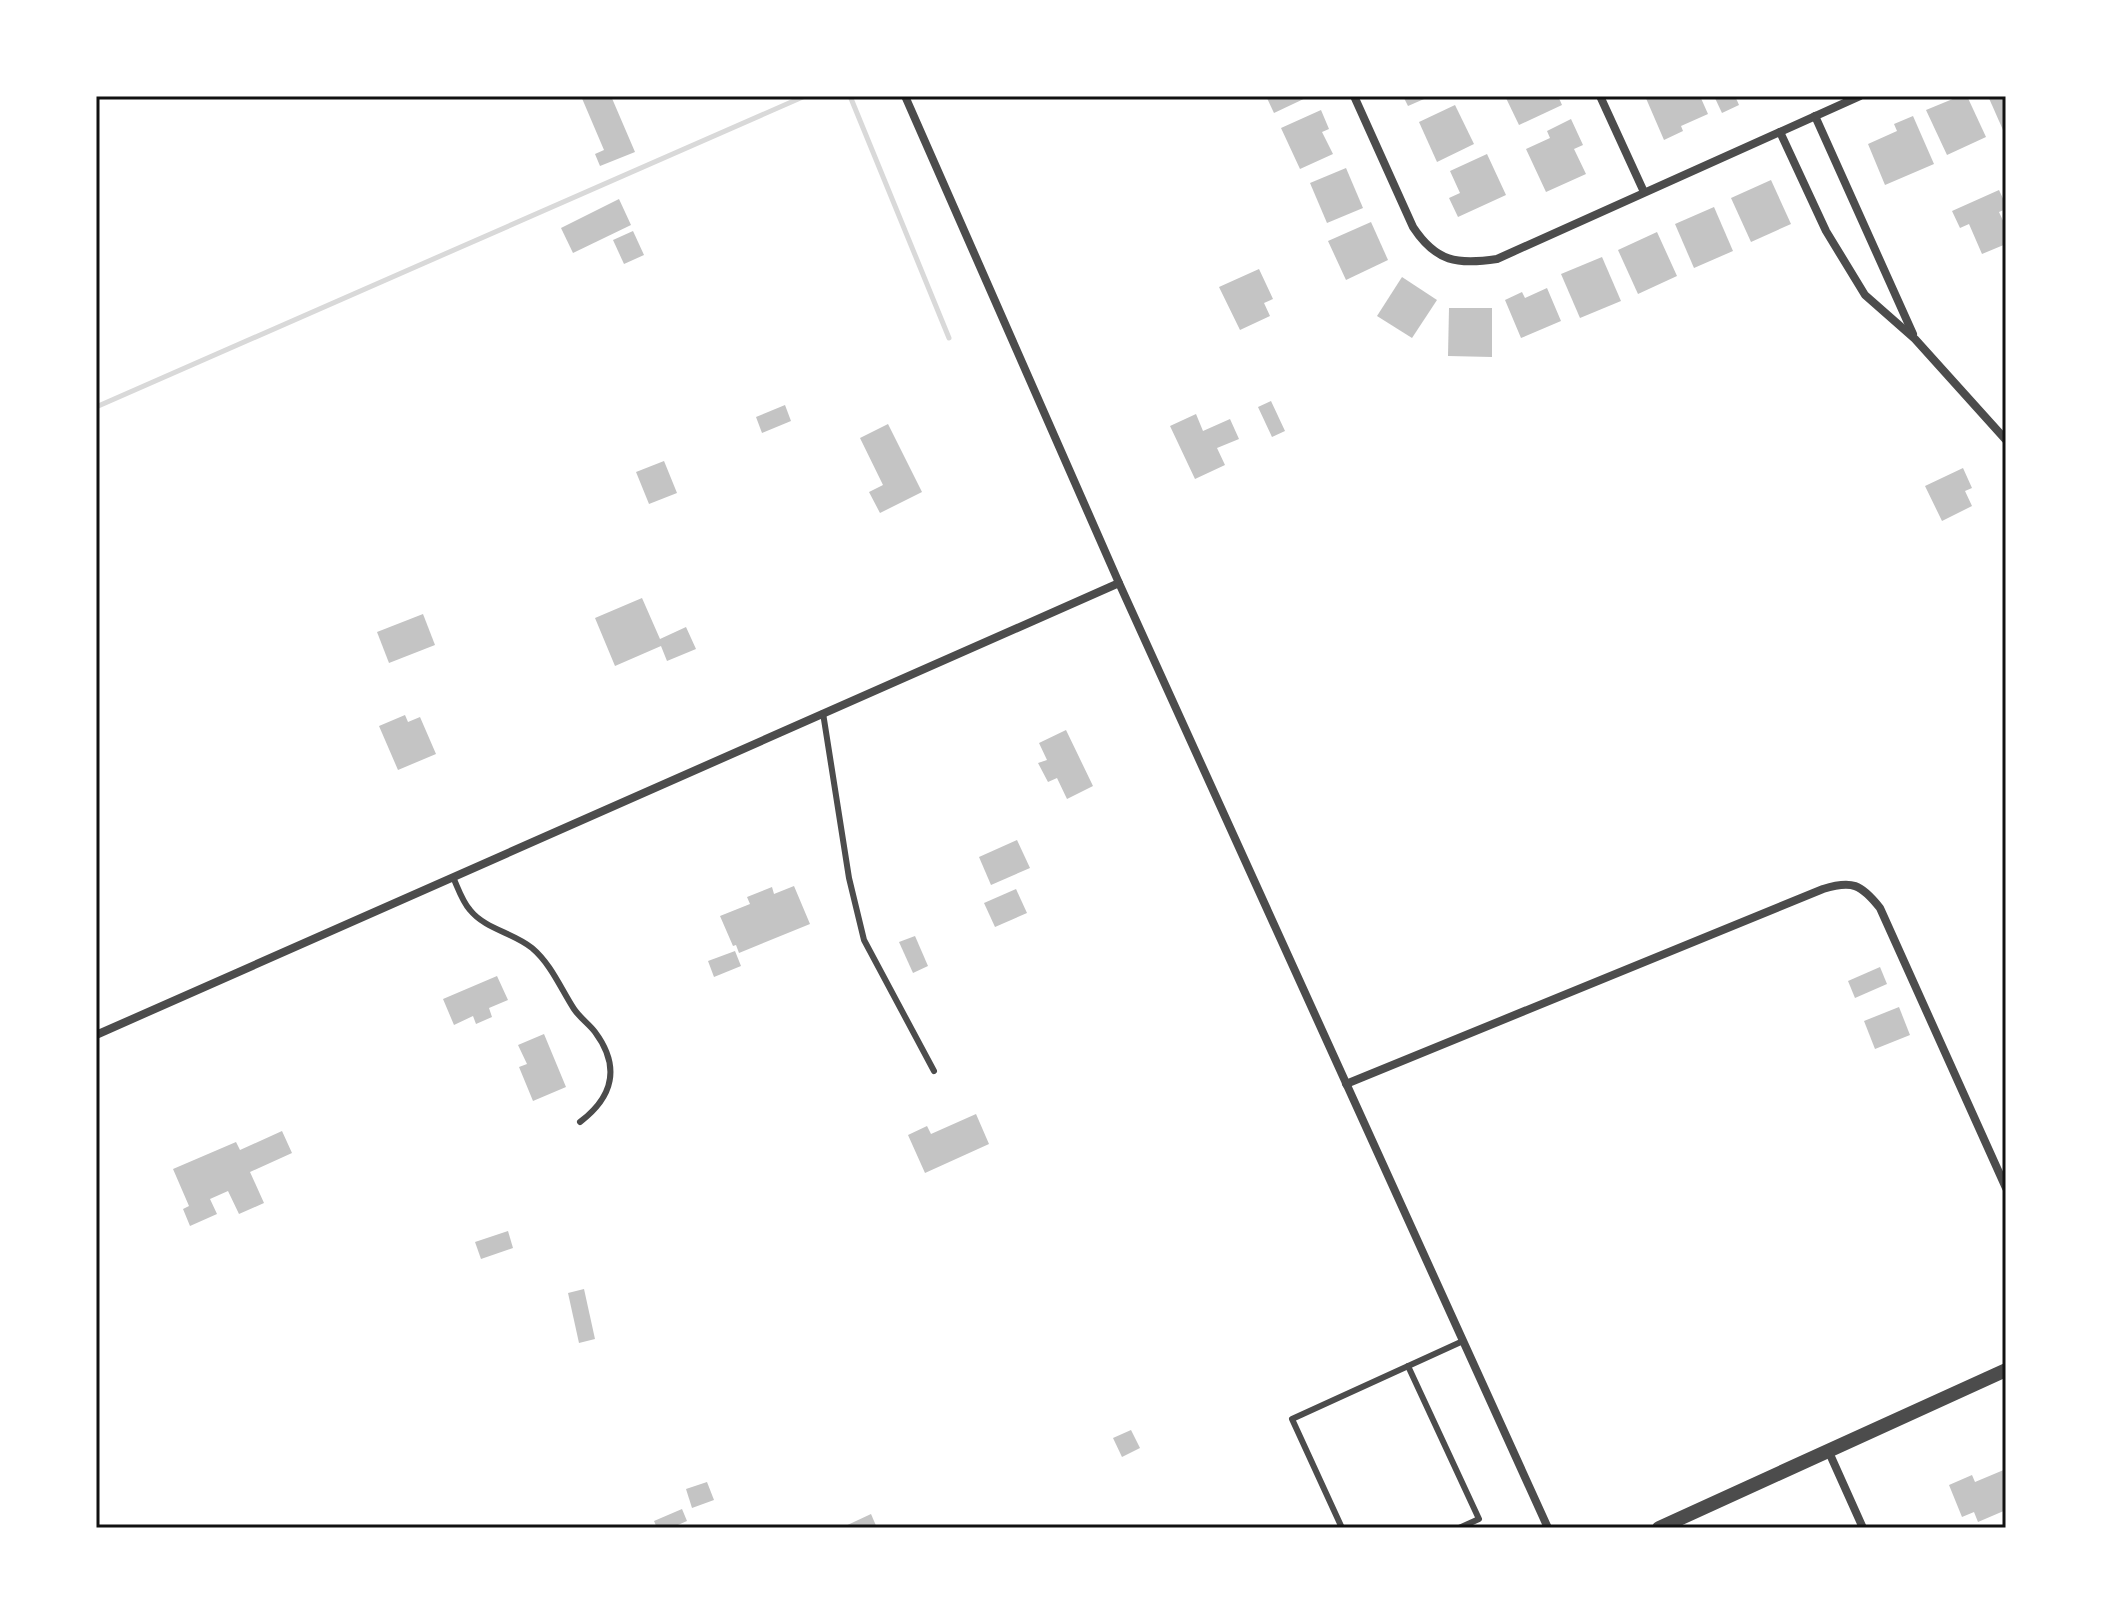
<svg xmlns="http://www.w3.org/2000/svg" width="2102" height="1624" font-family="'Sofia Sans Condensed',sans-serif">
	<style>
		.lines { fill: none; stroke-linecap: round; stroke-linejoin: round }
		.stream { stroke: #d9d9d9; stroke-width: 5 }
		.building { fill: #c4c4c4 }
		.service { stroke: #4c4c4c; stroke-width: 6 }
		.minor { stroke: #4c4c4c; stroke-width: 8 }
		.tertiary { stroke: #4c4c4c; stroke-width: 14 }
		.neatline { fill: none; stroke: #111; stroke-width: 3 }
	</style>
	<rect width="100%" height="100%" fill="#fff"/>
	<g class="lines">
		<g class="stream">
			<path d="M850,96l99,242"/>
			<path d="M96,407l709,-311"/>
		</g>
	</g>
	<g class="building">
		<path d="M581,96h30l24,56 -35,14 -5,-12 9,-4z"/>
		<path d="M1266,96h44l-36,17z"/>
		<path d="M1403,96h28l-23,10z"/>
		<path d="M1505,96h53l4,9 -43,20z"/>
		<path d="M1645,96h55l8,18 -27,12 2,5 -19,9z"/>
		<path d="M1714,96h21l4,9 -17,8z"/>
		<path d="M1960,96h7l19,41 -39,18 -21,-45z"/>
		<path d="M1988,96h18v32l-3,2z"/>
		<path d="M1455,105l19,39 -37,18 -18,-40z"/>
		<path d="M1321,110l8,19 -7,3 11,22 -33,15 -19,-41z"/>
		<path d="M1913,116l21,48 -49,21 -17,-41 29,-13 -3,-7z"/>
		<path d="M1571,119l12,26 -9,4 12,25 -40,18 -20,-43 24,-11 -3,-7z"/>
		<path d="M1487,154l19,41 -48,22 -9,-19 11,-5 -10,-22z"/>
		<path d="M1346,168l17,40 -36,15 -17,-40z"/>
		<path d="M1771,180l20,44 -40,18 -20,-44z"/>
		<path d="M1999,190l7,15v4l-7,3 7,15v17l-24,10 -13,-30 -9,4 -8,-17z"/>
		<path d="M619,199l12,26 -58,28 -12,-25z"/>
		<path d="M1714,207l19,44 -39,17 -19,-44z"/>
		<path d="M1371,222l17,38 -42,20 -18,-39z"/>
		<path d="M633,231l11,24 -20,9 -11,-24z"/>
		<path d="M1657,232l20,44 -39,18 -20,-44z"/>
		<path d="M1602,257l19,44 -41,17 -19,-44z"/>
		<path d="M1259,269l14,30 -9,4 6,13 -30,14 -21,-43z"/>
		<path d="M1402,277l35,23 -25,38 -35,-22z"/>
		<path d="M1547,288l14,33 -40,17 -16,-38 17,-8 3,6z"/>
		<path d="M1449,308h43v49l-44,-1z"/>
		<path d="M1271,401l14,30 -13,6 -14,-30z"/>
		<path d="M785,405l6,16 -29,12 -6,-16z"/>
		<path d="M1196,414l7,17 27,-12 9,20 -22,9 8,17 -30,14 -25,-53z"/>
		<path d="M888,424l34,68 -42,21 -11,-21 14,-7 -23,-47z"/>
		<path d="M664,461l13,32 -28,11 -13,-32z"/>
		<path d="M1963,468l9,20 -7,3 7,15 -30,15 -17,-35z"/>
		<path d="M642,598l18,41 26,-12 10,22 -29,12 -6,-15 -46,20 -20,-48z"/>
		<path d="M423,614l12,31 -46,18 -12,-31z"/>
		<path d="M405,715l3,7 12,-5 16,37 -38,16 -19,-44z"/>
		<path d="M1066,730l27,56 -26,13 -10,-21 -9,4 -10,-19 9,-3 -8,-17z"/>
		<path d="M1017,840l13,28 -39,17 -12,-28z"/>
		<path d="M794,886l16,38 -71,29 -3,-8 -3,1 -13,-30 30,-12 -3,-7 25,-10 2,7z"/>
		<path d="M1016,889l11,24 -32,14 -11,-24z"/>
		<path d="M915,936l13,30 -15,7 -14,-31z"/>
		<path d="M735,951l6,15 -27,11 -6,-16z"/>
		<path d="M1880,967l7,17 -32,14 -7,-17z"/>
		<path d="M497,976l11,24 -19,8 3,9 -16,7 -3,-8 -19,9 -11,-26z"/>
		<path d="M1899,1007l11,28 -35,14 -11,-28z"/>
		<path d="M544,1034l22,53 -33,14 -14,-34 8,-3 -9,-19z"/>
		<path d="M976,1114l13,30 -64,29 -17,-38 19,-9 4,8z"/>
		<path d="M282,1131l10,22 -42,19 14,31 -25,11 -11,-23 -18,8 7,15 -27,12 -7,-17 6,-3 -16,-37 63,-27 4,8z"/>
		<path d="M508,1231l5,17 -32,11 -6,-17z"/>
		<path d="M584,1289l11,50 -16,4 -11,-50z"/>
		<path d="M1131,1430l9,18 -18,9 -9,-19z"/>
		<path d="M2006,1469v31l-3,1 3,9 -28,12 -4,-10 -12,5 -13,-32 23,-10 3,7z"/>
		<path d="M707,1482l7,18 -22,8 -6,-19z"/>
		<path d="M682,1509l5,12 -16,7h-14l-3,-7z"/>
		<path d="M871,1514l6,14h-36z"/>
	</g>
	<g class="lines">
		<g class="service">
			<path d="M823,713l26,165 15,62 70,131"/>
			<path d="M453,877c5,11 9,24 17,33 15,19 44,23 62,38 19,16 29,41 42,61 6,9 15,15 21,23 26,35 18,65 -15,90"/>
			<path d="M1408,1366l71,153 -20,9"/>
			<path d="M1342,1528l-50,-109 171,-78"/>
		</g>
		<g class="minor">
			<path d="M905,96l214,487 429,945"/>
			<path d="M1354,96l59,131c23,35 44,38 84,32l363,-163"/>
			<path d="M1600,96l44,96"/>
			<path d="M1815,116l98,218"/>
			<path d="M1780,132l46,99 39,64 50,44 91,101"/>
			<path d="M96,1035l1023,-452"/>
			<path d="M1346,1084l477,-195c29,-9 38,-5 57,19l126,280"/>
			<path d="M1828,1450l35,78"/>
		</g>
		<path class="tertiary" d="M1659,1528l347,-158"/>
	</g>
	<rect width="2102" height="1624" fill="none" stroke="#ffffff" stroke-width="196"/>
	<rect x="98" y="98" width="1906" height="1428" class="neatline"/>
</svg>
